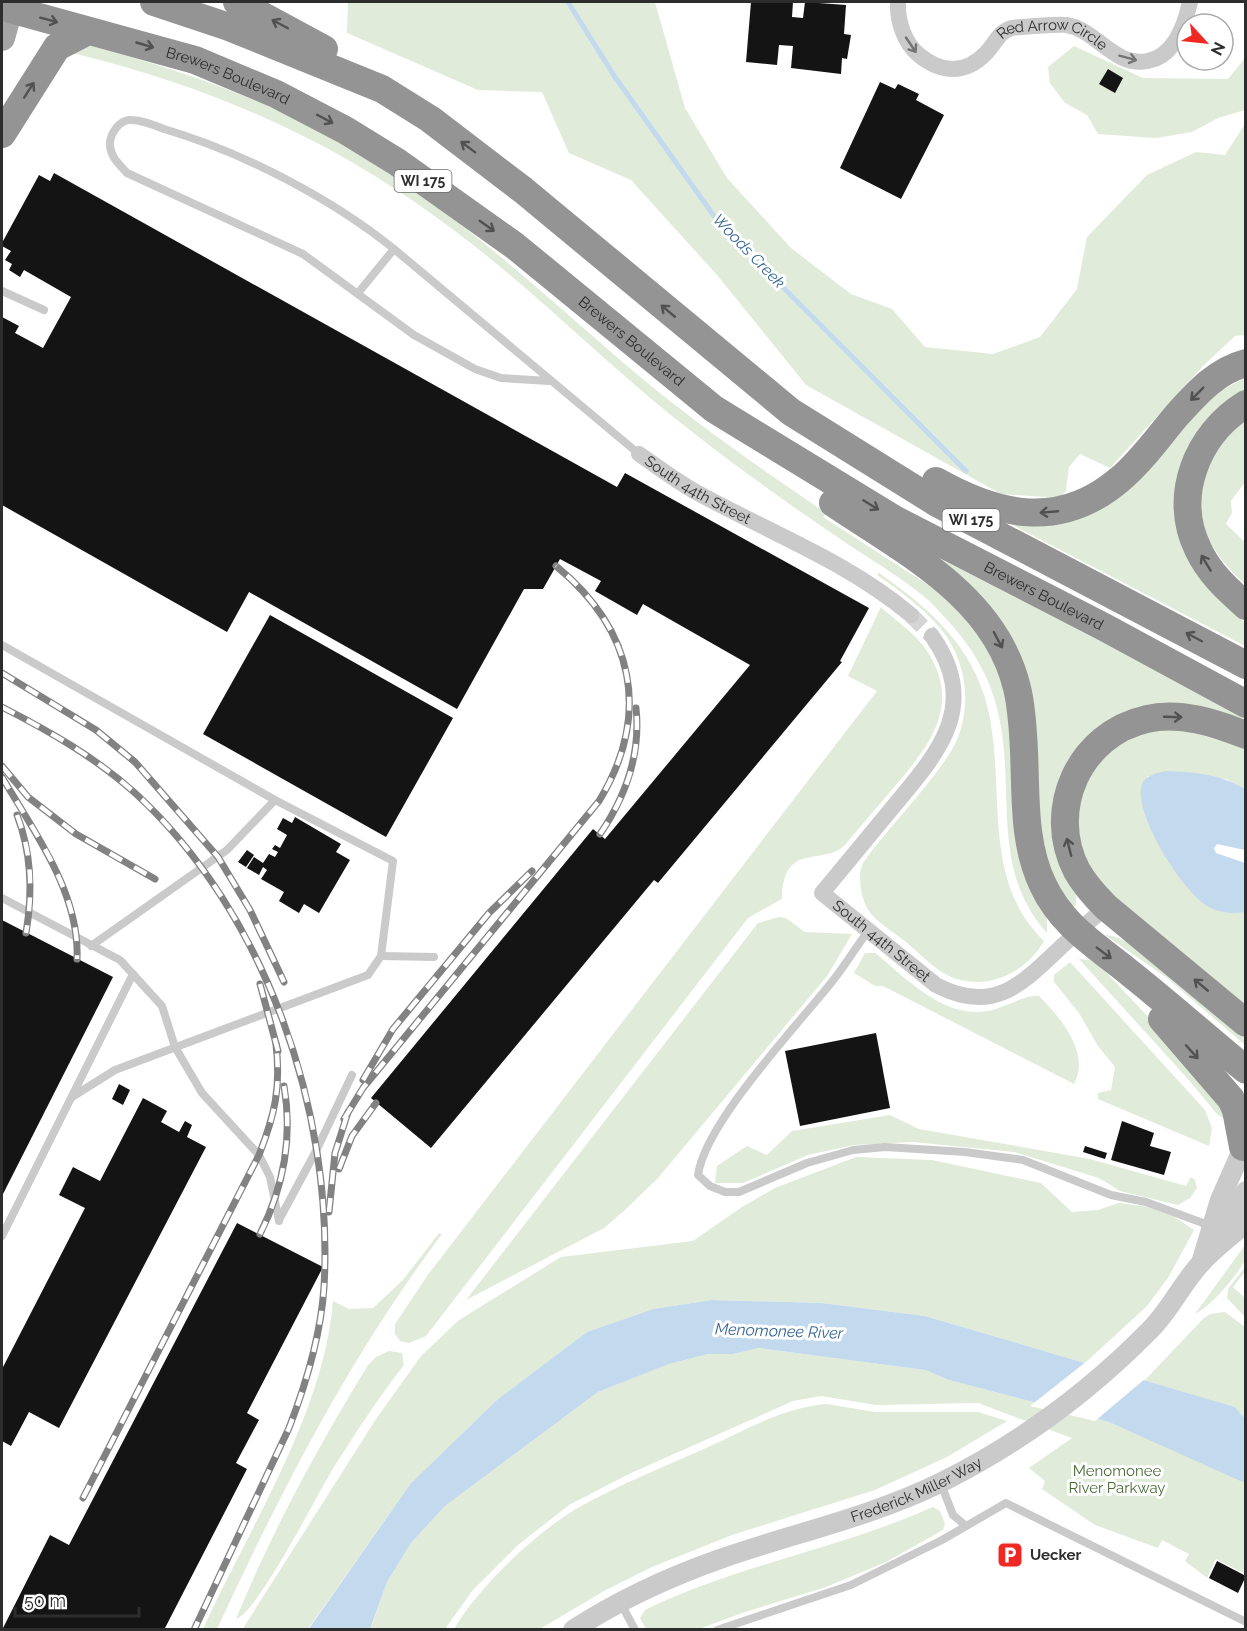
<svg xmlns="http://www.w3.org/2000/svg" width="1247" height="1631" font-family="Raleway,sans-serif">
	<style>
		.green { fill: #e1ebd9 }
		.water { fill: #c3d9ed }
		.pier { fill: #fff }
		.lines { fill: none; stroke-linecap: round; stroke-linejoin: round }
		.stream { stroke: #c3d9ed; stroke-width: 5 }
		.building { fill: #141414 }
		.minor-tunnel { stroke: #d5d5d5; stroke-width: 16; stroke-dasharray: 16 8; stroke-linecap: butt }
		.service { stroke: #cacaca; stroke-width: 8 }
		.minor { stroke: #cacaca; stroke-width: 16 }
		.tertiary { stroke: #cacaca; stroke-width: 20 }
		.primary { stroke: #a5a5a5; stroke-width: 26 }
		.motorway { stroke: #949494; stroke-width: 28 }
		.rail-casing { stroke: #828282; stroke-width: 7 }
		.rail { stroke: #fff; stroke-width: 4.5; stroke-dasharray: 14; stroke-linecap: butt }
		.oneway { stroke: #515151 }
		.oneway2 { stroke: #747474 }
		.labels { text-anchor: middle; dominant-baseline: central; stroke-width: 6; stroke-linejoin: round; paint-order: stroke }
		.shield { fill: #fff; stroke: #6c6c6c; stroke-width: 1.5 }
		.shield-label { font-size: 14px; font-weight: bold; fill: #2d2d2d }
		.street-label { font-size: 15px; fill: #2d2d2d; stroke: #fff }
		.park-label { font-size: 15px; fill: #4a6b38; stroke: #fff }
		.poi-label { font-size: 15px; font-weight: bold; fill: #2d2d2d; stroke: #fff; text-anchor: start }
		.water-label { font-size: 16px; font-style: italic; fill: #366693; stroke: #fff }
	</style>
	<rect width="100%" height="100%" fill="#fff"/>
	<g class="green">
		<path d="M348,2h307l30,106 42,70 64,70 60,46 41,15 33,38 68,7 47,-17 37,-48 10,-52 60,-62 49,-23 29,3 20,-31v211l-10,1 -32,30 -93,102 -30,-14 -11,13 -3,24 -7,7 -58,-4 -195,-109 -89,-110 -86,-95 -62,-27 -27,-61 -64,-2 -131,-57z"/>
		<path d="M89,45c102,28 201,62 291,121 88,58 166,130 246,199 63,54 131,101 200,148l-3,4 113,73 39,35 28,56 44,239v13c-54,-59 -34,-135 -46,-206 -9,-55 -35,-90 -74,-128 -23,-19 -47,-34 -72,-50 -52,-35 -105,-72 -155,-111 -90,-68 -168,-152 -260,-218 -114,-84 -231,-133 -367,-167z"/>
		<path d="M1074,46l69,32 85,1 17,-21v52l-27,8 -26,14 -36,6 -58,-4 -11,-19 -22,-12 -15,-20 -2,-16z"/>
		<path d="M1245,378v16l-58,60 34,147 24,22v23l-244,-127 42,2 179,-131z"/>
		<path d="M1245,419v63l-14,19 1,12 -6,11 19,18v42c-41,-37 -57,-74 -34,-127 6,-14 24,-27 34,-38z"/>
		<path d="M938,558l267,135 40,26v5l-44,-14 -127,44 2,151 -4,4 -17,-24 -14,-46 -8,-130z"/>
		<path d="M879,573c45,31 88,68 105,122 26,81 -8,180 60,246 -19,33 -59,51 -95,35 -15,-7 -30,-23 -43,-34 -12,-10 -31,-20 -39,-34 -6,-12 -10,-32 -4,-45 26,-37 60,-69 85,-107 26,-38 22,-93 -8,-128 -18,-21 -40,-37 -63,-53z"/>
		<path d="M881,607c14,13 33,26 44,41 38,55 6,96 -30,138 -17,20 -34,40 -51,60 -22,20 -61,-5 -62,53l-34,19 -322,418 -17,7 -9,-2 -5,-7v-10l32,-48 450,-585 -29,-15z"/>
		<path d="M1181,729l64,19v41l-19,-10 -78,-3 -6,8 1,17 11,35 79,77 12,-1v92l-6,-2 -143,-121 -19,-44 3,-43 8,-17 20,-26 36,-19z"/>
		<path d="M779,917l7,1 19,14 47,2 -25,42 -169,202 -33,32 -21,18 -138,72 292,-377z"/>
		<path d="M1105,935c31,-1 113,79 140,103v7l-79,-68z"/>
		<path d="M865,953h10c30,24 68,66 112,58 16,-2 39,-17 52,-15 21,21 52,57 35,88l-191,-98h-8l-21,-13z"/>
		<path d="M1079,959l11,1 11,7 104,110 23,37 -5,4 -6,-4 -30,-36z"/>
		<path d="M1070,962l135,148 7,18 -3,18 -111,-47v-6l13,-3 4,-23 -17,-21 -19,-33 -25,-31v-7z"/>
		<path d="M890,1115l29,14 171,30 96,27 5,-9 4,3 2,8 -7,10 -12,7 -58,-14 -21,-13 -85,-26 -101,-10 -59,3 -46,10 -65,28h-28l2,-17 30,-20 20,9 25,-24z"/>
		<path d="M856,1157l76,3 109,23 31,29 26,-2 21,-7 30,4 24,9 21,14 -26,48 -21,28 -62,57 -160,-47 -103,-13 -110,-3 -59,9 -66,23 -89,67 -87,84 -103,146 -66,1 134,-211 45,-63 38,-36 102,-63 132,-16 49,-34 33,-19z"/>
		<path d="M439,1233l3,1c-92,122 -161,257 -225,395h-14c46,-101 121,-216 130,-328l16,8 24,-1 30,-28z"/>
		<path d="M1245,1245c0,5 1,11 0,15 -8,16 -34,46 -50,54z"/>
		<path d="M1245,1267v5l-12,15 12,11v19l-18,-19 1,-9z"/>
		<path d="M1225,1312l20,15v92l-10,-12 -91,-26 59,-62 7,-5z"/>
		<path d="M759,1348l166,22 24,10 160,42 123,54 13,7v91l-29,-15 -9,19 -22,-17 4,-7 -27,-14 -4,8 -63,-23 -53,-36 3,-8 -16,-13 43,-30 -94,-35 -102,2 -55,-9 -28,5 -162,72 -62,32 -51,40 -45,45 -28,39 -75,1 17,-48 24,-39 34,-37 153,-114 71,-28 39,-10h25z"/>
		<path d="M389,1351l13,2 2,12c-25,32 -48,67 -70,102 -16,26 -76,145 -98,152 36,-88 82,-172 132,-254l8,-8z"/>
		<path d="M827,1404l48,8h103l29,9 -60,36 -72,33 -143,45 -80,32 -48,24 -64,38h-86c25,-42 79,-94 122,-120 42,-24 88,-42 132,-62 38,-17 76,-40 119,-43z"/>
		<path d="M933,1507l7,4 5,13 -2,6 -57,32 -60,25 -81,25 -46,17h-53l-6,-11 5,-8c92,-45 194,-61 288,-103z"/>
	</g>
	<g class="water">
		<path d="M1166,771c28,1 54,3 79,18v61l-28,-6 -3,4 2,5 29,10v49c-10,2 -22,1 -32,-3 -27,-10 -81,-96 -71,-125 3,-9 16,-11 24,-13z"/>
		<path d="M712,1300l110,3 103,13 310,91 10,12v64l-136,-61 -160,-42 -24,-10 -166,-22 -26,6h-25l-39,10 -71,28 -153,114 -34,37 -24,39 -17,47 -62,1 103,-147 87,-84 89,-67 66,-23z"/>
	</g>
	<path class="pier" d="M1087,1361l59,17 -51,43 -65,-15z"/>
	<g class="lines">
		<path class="stream" d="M568,2l47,75 104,146 247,248"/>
	</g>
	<g class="building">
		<path d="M751,2h42l-1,15 11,1 2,-16 41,3 -2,29 7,1 -4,24 -5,-1 -1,16 -50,-6 2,-22 -14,-1 -2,20 -31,-3z"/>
		<path d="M1108,69l15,9 -8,15 -16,-9z"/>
		<path d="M880,82l15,7 3,-5 21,10 -3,6 28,15 -43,84 -61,-31z"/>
		<path d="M54,173l563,314 8,-14 244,135 -29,53 2,1 -184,221 -4,-3 -223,268 -60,-50 222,-269 12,10 145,-174 -107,-61 -6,11 -42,-24 6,-10 -41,-22 -17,30h-19l-67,120 -208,-117 -22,40 -225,-127v-188l17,9 -4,7 28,15 28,-51 -47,-27 -4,7 -11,-7 3,-6 -7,-4 6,-9 -9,-5v-3l37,-68 11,6z"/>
		<path d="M270,615l183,103 -67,119 -183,-103z"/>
		<path d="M295,817l46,27 -5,8 14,8 -31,53 -15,-9 -5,9 -20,-12 5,-9 -23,-13 6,-9 -4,-3 -4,8 -12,-7 7,-11 9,6 6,-9 6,3 3,-5 -6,-3 3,-4 5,3 7,-13 -10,-6 6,-11 9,5z"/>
		<path d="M247,850l7,5 -8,12 -8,-5z"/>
		<path d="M2,920l111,57 -111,219z"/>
		<path d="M876,1033l14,75 -90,18 -15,-75z"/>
		<path d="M119,1084l11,6 -7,15 -11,-6z"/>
		<path d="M143,1098l24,13 -6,11 18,10 6,-11 7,4 -5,12 19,10 -147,281 -30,-16 -18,34 -9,-5v-72l83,-161 -26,-13 14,-28 27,14z"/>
		<path d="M1122,1121l32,12 -4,13 21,6 -7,23 -53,-15z"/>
		<path d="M1085,1146l22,7 -2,6 -22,-7z"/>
		<path d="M237,1223l86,44 -76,146 12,7 -23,43 11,6 -83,161h-162l48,-95 19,10z"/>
		<path d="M1217,1561l29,15 -8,17 -29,-15z"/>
	</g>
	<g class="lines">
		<path class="minor-tunnel" d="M911,615l21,21"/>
		<g class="service">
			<path d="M2,291l42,19"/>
			<path d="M358,293l36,-44"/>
			<path d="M549,381l-48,-3 -26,-9 -61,-34 -111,-81 -176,-81c-8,-9 -18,-17 -17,-31 1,-9 9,-21 19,-22 11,-1 25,5 35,9 78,23 167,69 230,120l245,205"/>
			<path d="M2,645l273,155 118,61 -12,95 -13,19 -253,95 -43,27"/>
			<path d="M2,898l118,62 42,46 13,41 27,46 57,62 11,22 9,44"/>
			<path d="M869,930c-14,18 -24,36 -38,53 -35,44 -126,140 -133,192l12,11 15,6h14l68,-29 46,-13 32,-3 80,5 58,8 88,35 35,7 65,24"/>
			<path d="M91,946l136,-96 48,-50"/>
			<path d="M381,956l53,1"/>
			<path d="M279,1220l37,-69 36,-76"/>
			<path d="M2,1236l131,-262"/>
			<path d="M941,1484l12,31 13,11"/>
			<path d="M620,1602l15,28"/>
			<path d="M717,1630l134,-45 91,-45 64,-37 240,119"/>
		</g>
		<g class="minor">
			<path id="s1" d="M898,2c-1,18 6,41 21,53 22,18 46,20 67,-2 9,-9 13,-22 26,-25 5,-1 49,-4 54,-3 30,4 48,43 82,36 26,-5 37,-36 42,-59"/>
			<path id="s2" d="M639,454c19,13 37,27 57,38 72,40 151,69 215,123"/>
			<path id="s3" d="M932,636c49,70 6,117 -39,171 -23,28 -47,57 -71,86l114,92c57,30 85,0 125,-38 15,-14 30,-27 45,-40"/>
		</g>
		<g class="tertiary">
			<path d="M1215,1240l31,-49"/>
			<path d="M1201,1263l19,-63 26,-59"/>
			<path id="s4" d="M573,1630c46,-30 96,-53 147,-71 74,-26 151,-42 222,-77 78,-39 147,-90 208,-152 21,-21 32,-47 52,-68 13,-14 29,-26 44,-39"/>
		</g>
		<path class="primary" d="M2,38l10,-36"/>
		<g class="motorway">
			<path d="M154,2l75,25 153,62 48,30 93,71 268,222 146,91 309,162"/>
			<path d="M237,2l87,47"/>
			<path id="s5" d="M10,9l185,51 81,34 69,36 52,32 118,84 199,163 180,110 210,108 142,77"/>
			<path d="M2,134l55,-87 31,-16"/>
			<path d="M1246,404c-49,30 -74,92 -48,145 11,24 29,40 48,57"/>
			<path d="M936,481c62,35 124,49 183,-1 22,-18 40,-44 58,-65 20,-22 39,-44 69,-52"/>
			<path d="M833,503c72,49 162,93 184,185 5,20 6,42 7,63 2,44 -1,93 19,134 19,41 54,61 88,89 39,31 76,64 115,96"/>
			<path d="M1246,735c-31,-12 -66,-24 -99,-16 -68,15 -102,91 -70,152 8,14 18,25 29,36l140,116"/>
			<path d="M1162,1019l69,80 5,11 7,37"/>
		</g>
		<g class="rail-casing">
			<g id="rail">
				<path d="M2,673l94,57 39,32 83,95 32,53 34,72"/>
				<path d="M2,707c47,24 93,50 133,86 131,120 199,319 189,494 -3,47 -18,97 -35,141l-95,202"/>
				<path d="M2,766l26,31 48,37 79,45"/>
				<path d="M2,777c32,55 78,116 75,182"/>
				<path d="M17,815c15,39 16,77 9,118"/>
				<path d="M600,834c26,-38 41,-79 36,-126"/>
				<path d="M260,984l18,67"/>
				<path d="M363,1080l30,-51 96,-116 43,-42"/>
				<path d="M344,1119l19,-31 236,-287c53,-87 35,-171 -43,-235"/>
				<path d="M339,1169l13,-33 24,-33"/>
				<path d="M329,1212l6,-59 13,-41"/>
				<path d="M260,1234c23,-46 33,-96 24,-148"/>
				<path d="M83,1498l176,-343c16,-41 22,-67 17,-111"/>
			</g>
		</g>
		<use href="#rail" class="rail"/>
	</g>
	<defs><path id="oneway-shaft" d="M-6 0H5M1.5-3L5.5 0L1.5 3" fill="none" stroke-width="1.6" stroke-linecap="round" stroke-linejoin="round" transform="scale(1.5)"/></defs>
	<g class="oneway">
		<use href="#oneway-shaft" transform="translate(49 20) rotate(15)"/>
		<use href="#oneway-shaft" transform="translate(280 24) rotate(-152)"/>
		<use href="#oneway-shaft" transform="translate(145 45) rotate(16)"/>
		<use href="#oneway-shaft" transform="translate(29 90) rotate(-57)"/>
		<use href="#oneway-shaft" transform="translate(325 119) rotate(28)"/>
		<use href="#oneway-shaft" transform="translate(468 147) rotate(-143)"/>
		<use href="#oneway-shaft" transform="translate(487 226) rotate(35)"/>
		<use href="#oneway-shaft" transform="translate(668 311) rotate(-140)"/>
		<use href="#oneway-shaft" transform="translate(1197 394) rotate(135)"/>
		<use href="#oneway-shaft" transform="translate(871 505) rotate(32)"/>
		<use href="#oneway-shaft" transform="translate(1049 512) rotate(175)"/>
		<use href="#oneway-shaft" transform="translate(1206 563) rotate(-121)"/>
		<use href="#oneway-shaft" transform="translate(1194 637) rotate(-152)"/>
		<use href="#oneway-shaft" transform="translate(998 640) rotate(62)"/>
		<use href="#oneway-shaft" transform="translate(1173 717) rotate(2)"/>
		<use href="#oneway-shaft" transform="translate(1069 847) rotate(-104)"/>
		<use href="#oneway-shaft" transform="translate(1104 953) rotate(37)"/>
		<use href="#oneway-shaft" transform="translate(1201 985) rotate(-140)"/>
		<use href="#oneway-shaft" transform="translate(1192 1052) rotate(48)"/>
	</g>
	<g class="oneway2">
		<use href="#oneway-shaft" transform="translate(911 45) rotate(56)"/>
		<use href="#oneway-shaft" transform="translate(1128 58) rotate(15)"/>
	</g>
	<defs>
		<g id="parking-square" transform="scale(1.35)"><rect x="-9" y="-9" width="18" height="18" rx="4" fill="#ef2823" stroke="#fff"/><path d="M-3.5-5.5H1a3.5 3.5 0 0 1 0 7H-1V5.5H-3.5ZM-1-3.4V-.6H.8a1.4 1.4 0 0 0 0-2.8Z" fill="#fff"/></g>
	</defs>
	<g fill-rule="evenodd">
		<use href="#parking-square" x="1010" y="1555"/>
	</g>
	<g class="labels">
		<g class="shield">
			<rect x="394.5" y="170" width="57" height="22" rx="4.5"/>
			<rect x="942.5" y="509" width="57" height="22" rx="4.5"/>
		</g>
		<g class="shield-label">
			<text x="423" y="181">WI 175</text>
			<text x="971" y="520">WI 175</text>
		</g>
		<g class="street-label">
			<text stroke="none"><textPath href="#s1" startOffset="213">Red Arrow Circle</textPath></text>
			<text stroke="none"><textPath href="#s5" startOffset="228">Brewers Boulevard</textPath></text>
			<text stroke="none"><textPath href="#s5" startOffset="714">Brewers Boulevard</textPath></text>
			<text stroke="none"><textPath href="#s2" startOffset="69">South 44th Street</textPath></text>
			<text stroke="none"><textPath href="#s5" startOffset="1200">Brewers Boulevard</textPath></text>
			<text stroke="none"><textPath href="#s3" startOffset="382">South 44th Street</textPath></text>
			<text stroke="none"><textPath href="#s4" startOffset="372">Frederick Miller Way</textPath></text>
		</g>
		<g class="park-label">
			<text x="1117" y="1471">Menomonee<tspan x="1117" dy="17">River Parkway</tspan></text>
		</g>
		<g class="poi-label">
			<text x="1030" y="1555">Uecker</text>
		</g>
		<g class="water-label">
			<text transform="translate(749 251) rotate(46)">Woods Creek</text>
			<text transform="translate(779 1331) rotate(2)">Menomonee River</text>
		</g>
	</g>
	<rect width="1247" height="1631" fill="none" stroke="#2d2d2d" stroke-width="6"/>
	<g transform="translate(1205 42) rotate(117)"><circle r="28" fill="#ffffff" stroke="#ababab" stroke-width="1.5"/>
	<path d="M0-4.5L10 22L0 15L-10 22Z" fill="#ef2823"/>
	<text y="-9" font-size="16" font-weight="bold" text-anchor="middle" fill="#2d2d2d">N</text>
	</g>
	<path d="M15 1607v9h124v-9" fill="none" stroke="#2d2d2d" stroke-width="3"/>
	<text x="24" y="1607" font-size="18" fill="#2d2d2d" stroke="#ffffff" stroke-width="4.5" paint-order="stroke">50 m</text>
</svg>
